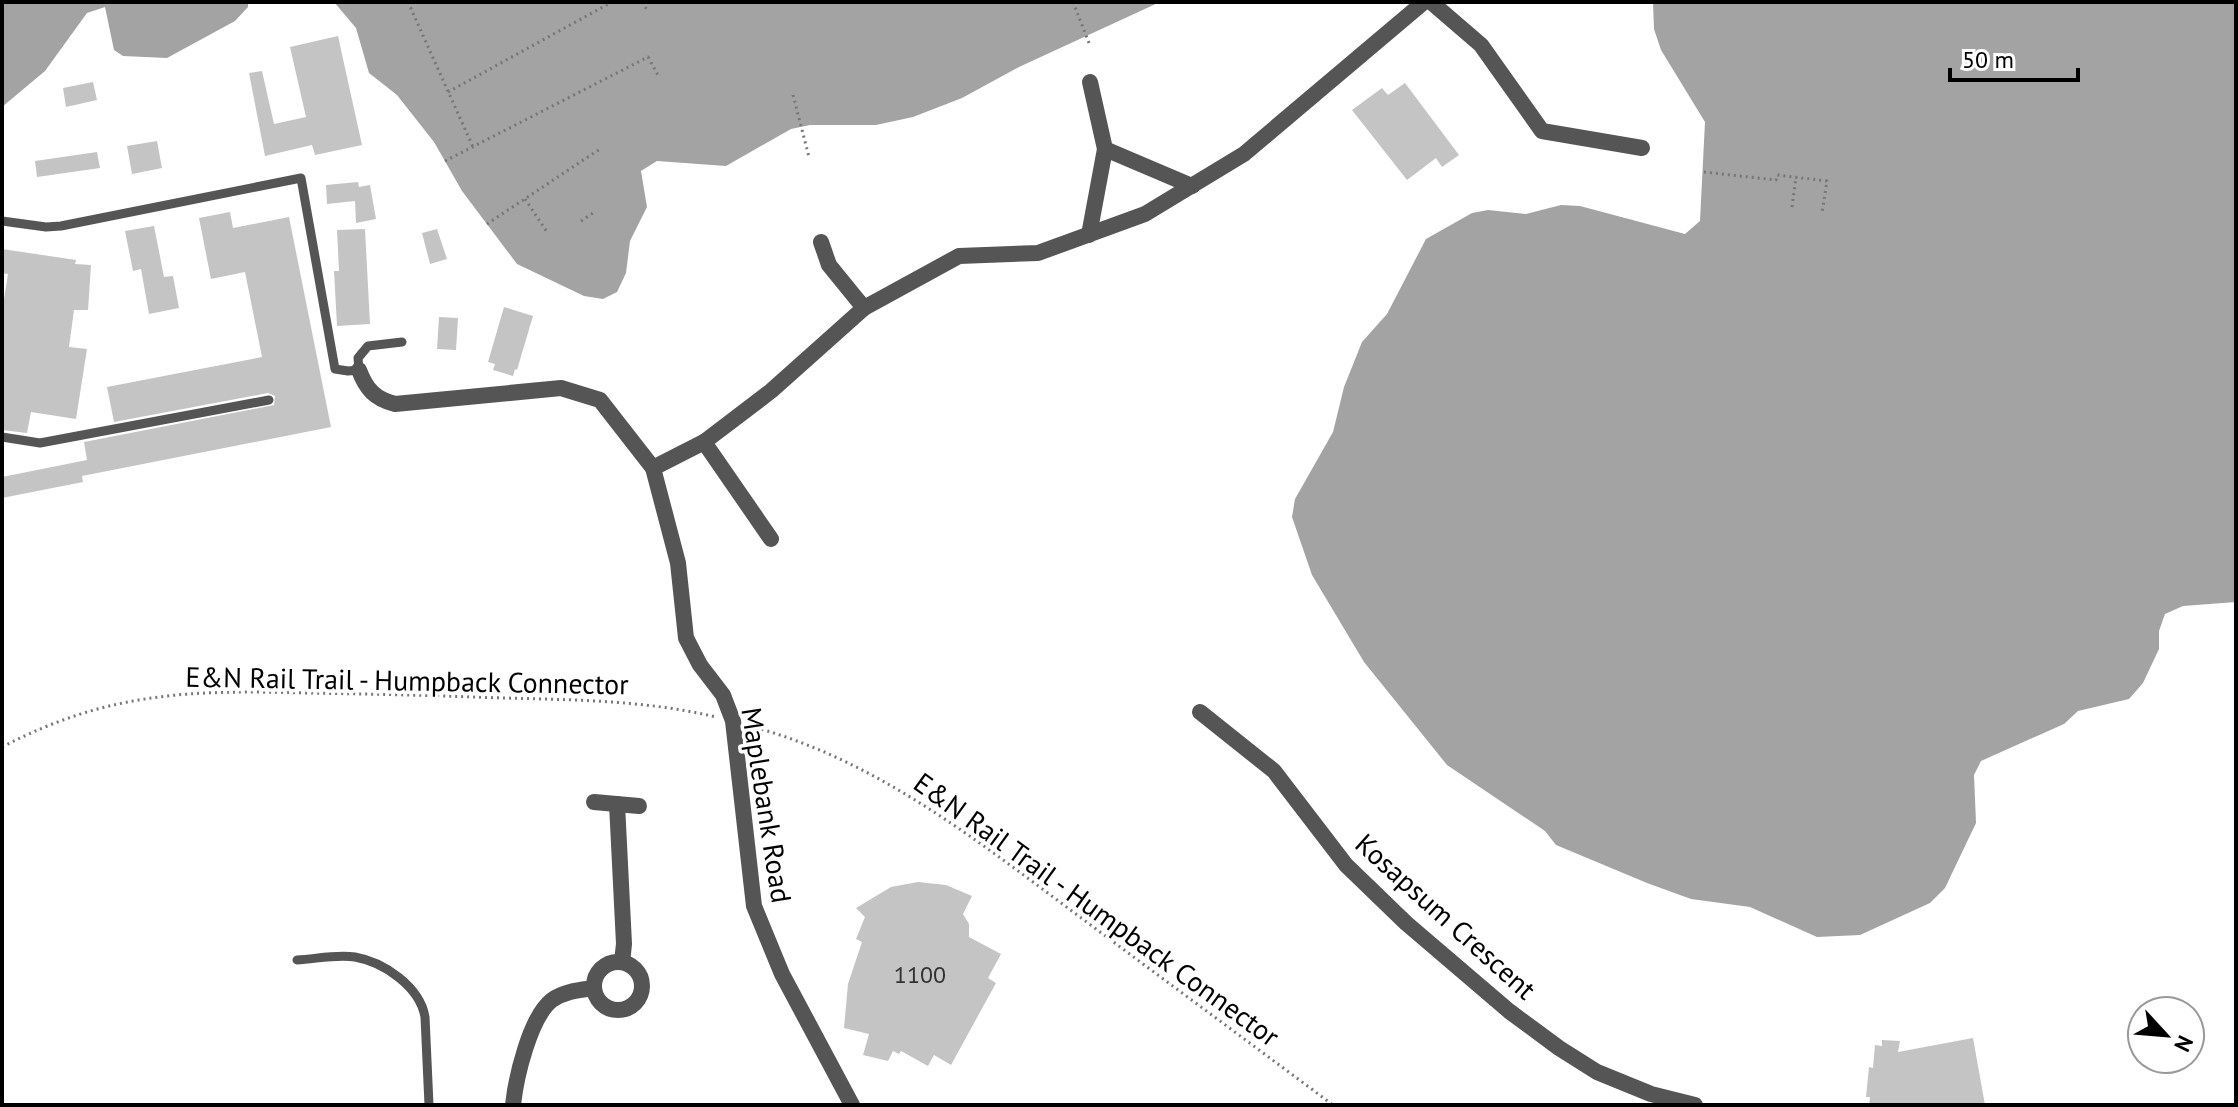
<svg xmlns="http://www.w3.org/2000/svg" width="2238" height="1107" font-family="'PT Sans',sans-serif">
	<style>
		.water { fill: #a3a3a3 }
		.building { fill: #c4c4c4 }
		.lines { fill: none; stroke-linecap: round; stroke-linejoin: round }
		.path { stroke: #777; stroke-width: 3; stroke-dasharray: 2 4; stroke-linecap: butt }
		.service { stroke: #555; stroke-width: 9 }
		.minor { stroke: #555; stroke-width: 16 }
		.labels { text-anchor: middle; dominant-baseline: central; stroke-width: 7; stroke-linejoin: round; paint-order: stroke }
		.number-label { font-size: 24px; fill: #313131 }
		.street-label { font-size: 28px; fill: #000; stroke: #fff }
	</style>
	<rect width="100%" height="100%" fill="#fff"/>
	<g class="water">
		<path d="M2,2h246v5l-13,14 -68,37 -44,-2 -9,-6 -9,-43 -18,6 -42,58 -43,36z"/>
		<path d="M334,2h826l-141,65 -57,31 -49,19 -37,8h-66l-19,4 -65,37 -69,-5 -16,10 6,36 -17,34 -4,32 -9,19 -14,7 -19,-3 -67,-32 -55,-73 -28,-49 -37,-47 -28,-22 -13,-45z"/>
		<path d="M1653,2h583v600l-53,4 -18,8 -6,17v18l-16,34 -14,16 -51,12 -14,13 -83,37 -7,14 2,48 -31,65 -15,15 -70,32 -43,2 -67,-30 -59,-8 -44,-16 -91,-38 -11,-14 -98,-66 -83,-103 -52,-87 -20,-58 3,-18 38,-67 11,-45 18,-45 25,-28 39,-75 46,-26 16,-3 38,4 35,-9 19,1 105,28 15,-13 5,-99 -44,-72 -7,-21z"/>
	</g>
	<g class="building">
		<path d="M338,36l24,109 -47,10 -3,-10 -47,11 -16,-83 13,-2 12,53 32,-7 -16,-70z"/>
		<path d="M93,82l4,18 -31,7 -3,-19z"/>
		<path d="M1405,83l54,72 -17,12 -6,-9 -29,22 -55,-70 30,-22 6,7z"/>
		<path d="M157,141l5,27 -30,6 -5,-28z"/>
		<path d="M97,152l3,16 -63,9 -2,-16z"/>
		<path d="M358,182l1,5 11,-2 6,34 -20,4 -1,-22 -28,3 -1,-19z"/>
		<path d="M230,212l3,16 56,-11 42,210 -249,49 1,6 -81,16v-21l85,-17 -3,-18 190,-37 1,-9 -7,-3 -154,29 -7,-35 155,-30 -17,-85 -34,7 -12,-61z"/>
		<path d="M154,226l10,51 9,-1 6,32 -30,6 -8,-45 -8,2 -8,-40z"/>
		<path d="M365,229l5,95 -33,2 -3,-55h5l-2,-41z"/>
		<path d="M437,229l10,30 -17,5 -8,-31z"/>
		<path d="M2,249l74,11 -1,4 16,1 -3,45h-14l-5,37 18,2 -11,70 -45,-7 -4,21 -25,-3v-118l6,-38 -6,-1z"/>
		<path d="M504,307l29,9 -16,54 -2,-1 -2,7 -20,-6 2,-6 -7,-2z"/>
		<path d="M439,317l19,1 -2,32 -19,-1z"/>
		<path d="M918,882l28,3 26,11 -9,18 6,10v13l32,17 -13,24 8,5 -45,82 -17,-10 -6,11 -27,-15 -2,3 -6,-3 -5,10 -25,-6 6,-21 -25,-6 4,-44 14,-42 -6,-3 9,-22 -9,-9 35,-21z"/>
		<path d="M1973,1038l12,67h-116l1,-8h-4l3,-30 4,1 2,-23 7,1v-6l18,1 -2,11z"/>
	</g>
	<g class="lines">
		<g class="path">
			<path d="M408,2l65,145"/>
			<path d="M642,2l5,8"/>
			<path d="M1073,2l16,41"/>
			<path d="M448,92l164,-90"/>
			<path d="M793,95l16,62"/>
			<path d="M445,161l203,-104 10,18"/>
			<path d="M1704,172l72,8 1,-5 50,6 -5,32"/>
			<path d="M525,199l22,33"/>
			<path d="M1792,207l4,-30"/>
			<path d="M581,221l15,-10"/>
			<path d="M487,224l113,-75"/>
			<path d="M750,726c128,34 230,117 334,194 83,62 166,123 249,185"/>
			<path d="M2,747c108,-56 190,-57 307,-54 55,1 110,2 164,4 81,3 164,1 243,20"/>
		</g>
		<g class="service">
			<path d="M2,221l44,6 15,-1 240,-48 34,191 13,2 11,-1 -1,-12 10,-12 34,-4"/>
			<path d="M2,437l38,6 229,-43"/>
			<path d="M297,960c19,-1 40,-6 58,-3 29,5 65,30 70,60l4,88"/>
		</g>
		<g class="minor">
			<path d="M1431,2l50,43 61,86 100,17"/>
			<path d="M1105,149l87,37"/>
			<path d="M1089,235l16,-86 -15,-67"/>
			<path d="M821,242l8,23 35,43"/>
			<path d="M359,370c7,19 16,29 36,34l166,-16 39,12 53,68 25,95 8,75 14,27 23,30 10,26 21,185 28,68 70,131"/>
			<path d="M704,442l67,97"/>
			<path d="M653,468l51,-26 67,-51 93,-83 95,-52 79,-3 107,-39 99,-60 180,-152"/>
			<path d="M1200,712l74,59 72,94 60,58 103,88 50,37 38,24 54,22 44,11"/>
			<path d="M594,802l45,4"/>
			<path d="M617,804l7,140 -2,18"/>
			<circle cx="618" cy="986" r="24"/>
			<path d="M513,1105c3,-28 17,-88 39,-105 13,-9 28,-10 42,-12"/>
		</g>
	</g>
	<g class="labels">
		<g class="number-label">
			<text x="920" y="974">1100</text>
		</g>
		<g class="street-label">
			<text transform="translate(407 680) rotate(1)">E&amp;N Rail Trail - Humpback Connector</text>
			<text transform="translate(767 805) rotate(81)">Maplebank Road</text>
			<text transform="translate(1097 909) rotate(36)">E&amp;N Rail Trail - Humpback Connector</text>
			<text transform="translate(1446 916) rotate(42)">Kosapsum Crescent</text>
		</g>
	</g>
	<rect width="2238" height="1107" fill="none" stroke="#000000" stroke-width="8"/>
	<g transform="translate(2166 1035) rotate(116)"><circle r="38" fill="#ffffff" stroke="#999999" stroke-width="2"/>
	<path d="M0-6L14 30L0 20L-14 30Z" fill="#000000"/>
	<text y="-12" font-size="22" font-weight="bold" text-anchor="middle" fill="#000000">N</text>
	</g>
	<path d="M1950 68v12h128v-12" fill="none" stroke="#000000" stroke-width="4"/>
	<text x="1962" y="68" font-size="24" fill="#000000" stroke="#ffffff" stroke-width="6" paint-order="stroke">50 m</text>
</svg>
